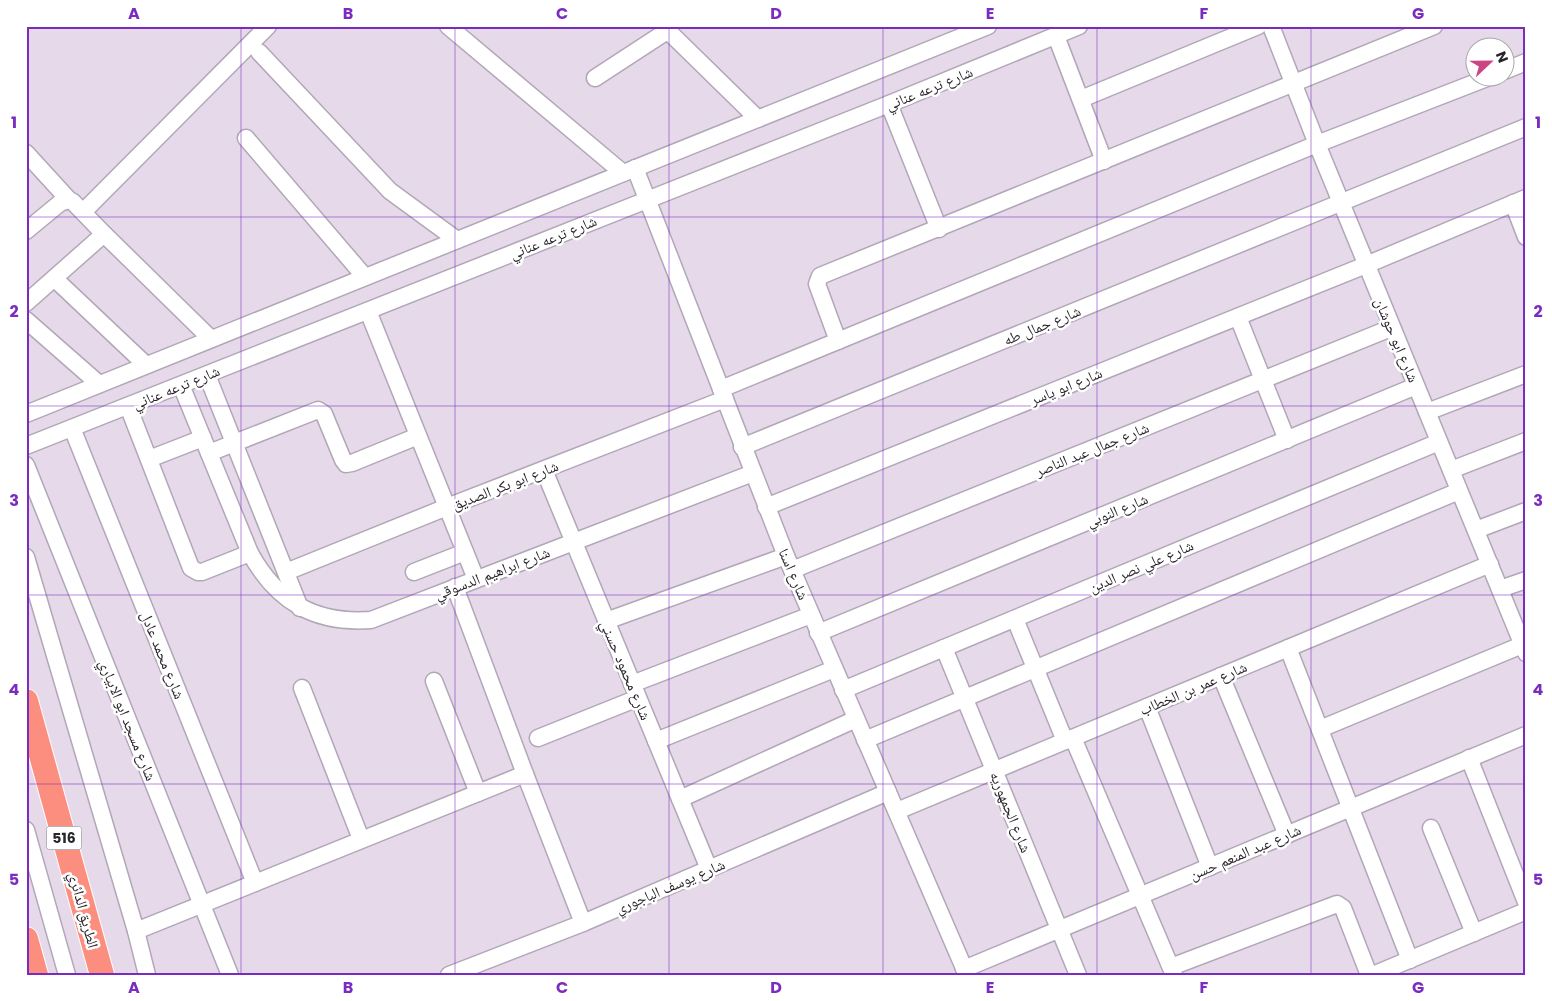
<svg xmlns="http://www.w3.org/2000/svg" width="1552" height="1001" font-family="Poppins,'Noto Naskh Arabic',sans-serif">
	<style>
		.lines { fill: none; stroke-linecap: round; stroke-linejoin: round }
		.minor-casing { stroke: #b2a7b7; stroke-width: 19 }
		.highway-casing { stroke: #fff; stroke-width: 26 }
		.minor { stroke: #fff; stroke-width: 16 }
		.highway { stroke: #fc8e7f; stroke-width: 24 }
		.grid { fill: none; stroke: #7b2cbf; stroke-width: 1; stroke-opacity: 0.55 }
		.labels { text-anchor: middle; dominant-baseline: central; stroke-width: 5; stroke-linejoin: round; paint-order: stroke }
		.shield { fill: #fff; stroke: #69666b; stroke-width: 1 }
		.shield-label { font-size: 14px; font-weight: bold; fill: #29252b }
		.street-label { font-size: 15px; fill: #29252b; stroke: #fff }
		.neatline { fill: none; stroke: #7b2cbf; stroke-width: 2 }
		.grid-label { font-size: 16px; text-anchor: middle; font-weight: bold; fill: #7b2cbf }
	</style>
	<rect width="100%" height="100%" fill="#e5d9ea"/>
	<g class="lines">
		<g class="minor-casing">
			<g id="minor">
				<path d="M448,26l175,147"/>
				<path d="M663,26l95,93"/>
				<path d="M1271,26l46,118 209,509"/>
				<path d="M1056,36l48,125"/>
				<path d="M259,52l131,139 67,49"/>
				<path d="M1504,71l22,-9"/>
				<path d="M595,78l72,-47"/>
				<path d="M1081,99l177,-73"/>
				<path d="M889,104l50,125"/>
				<path d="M246,138l119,139"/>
				<path d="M26,153l43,47"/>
				<path d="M635,168l151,388 181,419"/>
				<path d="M1513,203l13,34"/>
				<path d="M83,212l185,-186"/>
				<path d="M26,231l34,-28 9,-3 4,2 31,32 107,105"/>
				<path d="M55,279l91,86"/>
				<path d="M26,303l78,-69"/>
				<path d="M368,311l108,268"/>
				<path d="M1238,317l49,123"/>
				<path d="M26,320l73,64"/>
				<path d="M838,341l-21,-57 3,-8 614,-250"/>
				<path d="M207,375l93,233"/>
				<path d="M181,385l69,168c27,49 65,71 121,67l382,-147"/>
				<path d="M721,389l596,-245 170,-66"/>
				<path d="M128,406l63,162 7,4h4l48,-19"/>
				<path d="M1427,412l99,-38"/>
				<path d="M26,414l962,-388"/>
				<path d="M72,428l183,455"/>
				<path d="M26,446l621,-246 242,-96 190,-78"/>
				<path d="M742,447l784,-320"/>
				<path d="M209,453l109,-43 6,4 19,46 3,4 6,-1 66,-27"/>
				<path d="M149,459l54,-21"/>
				<path d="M26,465l204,510"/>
				<path d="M544,470l165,399"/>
				<path d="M1451,470l75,-29"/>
				<path d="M766,507l600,-242 160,-67"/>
				<path d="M1476,530l50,-19"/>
				<path d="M26,557l110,374 11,44"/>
				<path d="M792,570l599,-242"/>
				<path d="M286,572l161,-65 278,-108"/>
				<path d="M414,572l51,-20"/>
				<path d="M455,587l70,187 58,149"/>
				<path d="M1500,589l26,-9"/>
				<path d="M1015,619l50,122"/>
				<path d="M606,621l180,-65"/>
				<path d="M818,633l598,-247"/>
				<path d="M944,648l134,327"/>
				<path d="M1288,648l122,312"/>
				<path d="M1221,676l66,159"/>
				<path d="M434,681l44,112"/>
				<path d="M632,684l179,-69"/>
				<path d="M302,688l59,151"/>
				<path d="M843,690l596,-248"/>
				<path d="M1147,707l63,160"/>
				<path d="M1320,729l202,-84"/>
				<path d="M538,738l100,-40"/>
				<path d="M1073,738l101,237"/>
				<path d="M865,740l594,-249"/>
				<path d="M656,741l178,-72"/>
				<path d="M1469,758l57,144"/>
				<path d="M680,799l176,-80"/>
				<path d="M897,811l593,-247"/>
				<path d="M1431,828l43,105"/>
				<path d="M26,830l41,145"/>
				<path d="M136,931l389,-157"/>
				<path d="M1171,967l166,-63 6,4 26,67"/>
				<path d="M964,969l562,-234"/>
				<path d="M449,975l134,-52 305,-131"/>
				<path d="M1373,975l153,-64"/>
			</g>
		</g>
		<g class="highway-casing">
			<g id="highway">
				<path d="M26,701l76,274"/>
				<path d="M26,939l10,36"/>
			</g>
		</g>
		<use href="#minor" class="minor"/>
		<use href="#highway" class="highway"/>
	</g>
	<path class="grid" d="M241,26v949M455,26v949M669,26v949M883,26v949M1097,26v949M1311,26v949M26,217h1500M26,406h1500M26,595h1500M26,784h1500"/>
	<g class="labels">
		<rect class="shield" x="46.5" y="826.5" width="35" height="23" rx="4"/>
		<g class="shield-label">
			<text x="64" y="838">516</text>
		</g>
		<g class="street-label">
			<text transform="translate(929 88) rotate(-22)">شارع ترعه عناني</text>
			<text transform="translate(553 237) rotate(-22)">شارع ترعه عناني</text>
			<text transform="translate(1042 325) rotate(-22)">شارع جمال طه</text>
			<text transform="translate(1397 340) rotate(67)">شارع ابو حوشان</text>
			<text transform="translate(1066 386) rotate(-22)">شارع ابو ياسر</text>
			<text transform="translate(176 387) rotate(-22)">شارع ترعه عناني</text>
			<text transform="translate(1092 449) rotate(-22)">شارع جمال عبد الناصر</text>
			<text transform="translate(505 485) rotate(-21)">شارع ابو بكر الصديق</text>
			<text transform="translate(1117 510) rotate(-22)">شارع النوبي</text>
			<text transform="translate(1141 566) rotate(-23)">شارع علي نصر الدين</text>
			<text transform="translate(492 573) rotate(-21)">شارع ابراهيم الدسوقي</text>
			<text transform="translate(794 574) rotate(67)">شارع اسنا</text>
			<text transform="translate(163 655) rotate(68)">شارع محمد عادل</text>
			<text transform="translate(626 670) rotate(67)">شارع محمود حسني</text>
			<text transform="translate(1193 688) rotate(-23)">شارع عمر بن الخطاب</text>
			<text transform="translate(128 720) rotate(68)">شارع مسجد ابو الابياري</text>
			<text transform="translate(1011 812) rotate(68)">شارع الجمهوريه</text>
			<text transform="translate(1245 852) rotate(-23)">شارع عبد المنعم حسن</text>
			<text transform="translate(670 886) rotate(-23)">شارع يوسف الباجوري</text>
			<text transform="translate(84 910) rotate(75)">الطريق الدائري</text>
		</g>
	</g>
	<rect width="1552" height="1001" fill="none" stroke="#ffffff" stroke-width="55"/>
	<g transform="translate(1490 62) rotate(68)"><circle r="24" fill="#ffffff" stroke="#a9a8aa"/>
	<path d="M0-4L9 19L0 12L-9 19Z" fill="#cc4583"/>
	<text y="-8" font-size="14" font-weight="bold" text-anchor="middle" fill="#29252b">N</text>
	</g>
	<rect x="28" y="28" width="1496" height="946" class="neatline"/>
	<g class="grid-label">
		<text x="134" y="19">A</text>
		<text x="348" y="19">B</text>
		<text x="562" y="19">C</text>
		<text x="776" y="19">D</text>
		<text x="990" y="19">E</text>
		<text x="1204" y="19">F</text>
		<text x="1418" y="19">G</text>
		<text x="14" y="128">1</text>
		<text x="1538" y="128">1</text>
		<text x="14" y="317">2</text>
		<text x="1538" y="317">2</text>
		<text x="14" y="506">3</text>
		<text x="1538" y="506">3</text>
		<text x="14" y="695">4</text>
		<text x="1538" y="695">4</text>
		<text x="14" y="885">5</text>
		<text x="1538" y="885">5</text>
		<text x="134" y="993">A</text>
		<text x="348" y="993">B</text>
		<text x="562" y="993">C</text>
		<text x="776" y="993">D</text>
		<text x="990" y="993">E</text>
		<text x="1204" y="993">F</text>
		<text x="1418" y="993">G</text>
	</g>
</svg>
